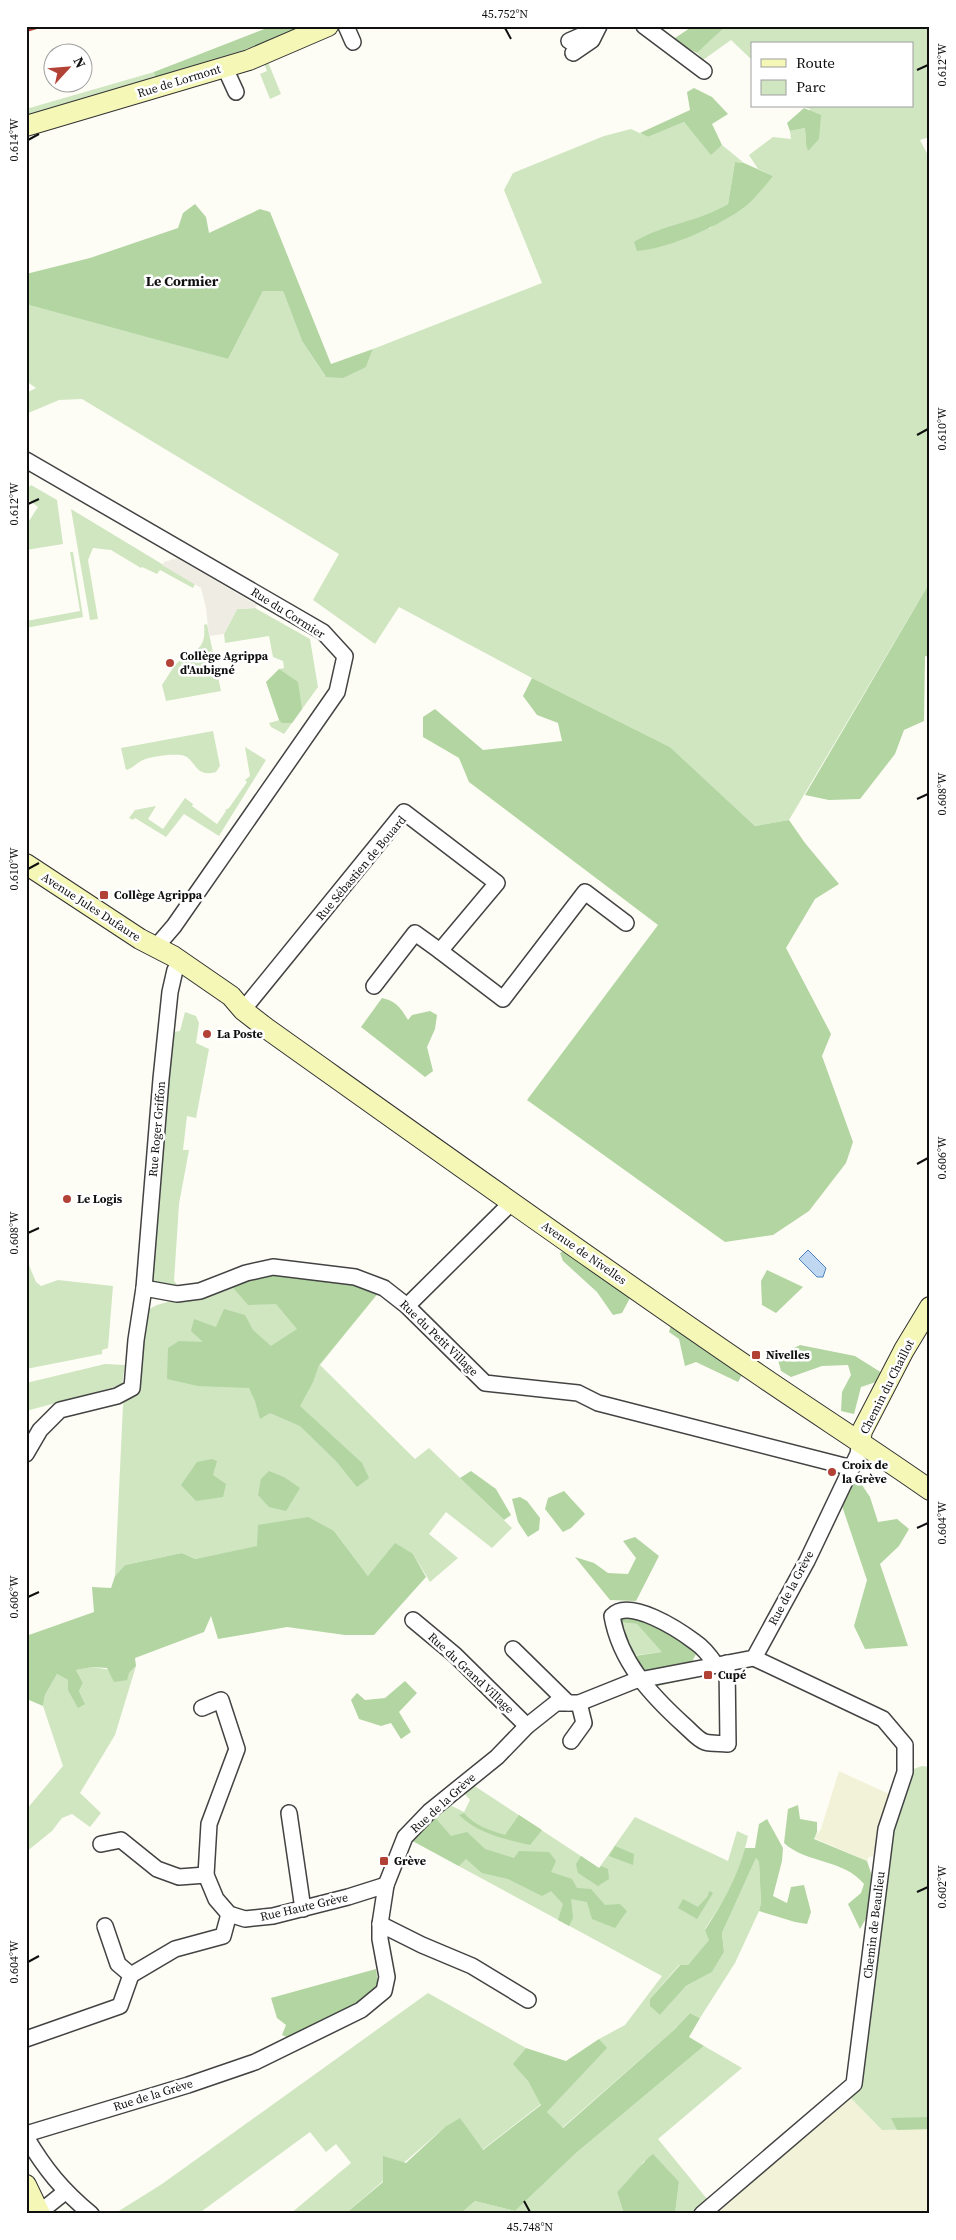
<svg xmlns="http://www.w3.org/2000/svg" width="956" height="2240" font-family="'Source Serif 4',serif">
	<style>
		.farmland { fill: #f1f2d7 }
		.green { fill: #cfe6c1 }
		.forest { fill: #b2d5a2 }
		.plaza { fill: #efede3 }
		.water { fill: #bfd7f0; stroke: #4d83c0 }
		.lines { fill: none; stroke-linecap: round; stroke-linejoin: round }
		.street-casing { stroke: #434343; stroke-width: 18 }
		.secondary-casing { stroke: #323232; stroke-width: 22 }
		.street { stroke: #fff; stroke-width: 15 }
		.secondary { stroke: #f5f7b7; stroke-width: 20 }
		.rail { stroke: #b24136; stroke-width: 4 }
		.ticks { fill: none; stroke: #101010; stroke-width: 2 }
		.poi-dot { fill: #b24136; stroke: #fff; stroke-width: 2 }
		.labels { text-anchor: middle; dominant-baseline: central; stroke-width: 5; stroke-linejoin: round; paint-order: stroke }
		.street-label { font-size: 12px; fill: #101010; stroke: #fff }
		.poi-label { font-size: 12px; font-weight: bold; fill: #101010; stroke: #fff; text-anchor: start }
		.neighbourhood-label { font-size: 14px; font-weight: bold; fill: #101010; stroke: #fff }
		.neatline { fill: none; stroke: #101010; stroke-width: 2 }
		.ticks-label { font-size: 12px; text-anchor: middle; fill: #101010 }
	</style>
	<rect width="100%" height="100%" fill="#fefdf5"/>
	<g class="farmland">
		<path d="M839,1771l52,24 -12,35 -6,26 -4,1 -2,4 -53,-23 7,-9z"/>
		<path d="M845,2092l37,38 48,-1v85h-228z"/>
	</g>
	<g class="green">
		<path d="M726,26h204v111l-10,3 10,19v423l-141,238 -34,6 -85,-79 -138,-69 -133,-71 -24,37 -62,-44 26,-46 -257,-155 -23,1 -33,14v-21l10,-5 -10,-7 1,-78 201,56 35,-68h20l19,50 23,35 41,-9 7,-18 169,-66 -38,-93 9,-17 91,-37 27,-7 17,8 36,-15 27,32 11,-9 22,18 -9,-1 -7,42 -12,8 -7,17 64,-53 -15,-7 -9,-14 24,-18 18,2 -1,-8 15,-3 1,16 4,-35 -8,-3h110v-62h-160v16l-21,-20 -28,20 -6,-7z"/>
		<path d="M268,62l13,32 -11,5 -10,-25 7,-3 -3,-7z"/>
		<path d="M154,72l1,5 -129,38v-6z"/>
		<path d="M31,485l26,15 6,44 -37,6v-30l3,1 9,-14 -12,-9v-8z"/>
		<path d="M71,509l124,75 -2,4 -33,-18 -3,4 -15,-7 -1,1 -30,-18 -18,-2 -5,12 10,59 -8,1z"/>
		<path d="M70,552h3l10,65 -57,11v-7l54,-10z"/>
		<path d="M255,608l55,31 8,48 -34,47 -13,-7 -2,-4 18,-5 -8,-49 5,-1 -1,-7 -10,-4 -4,-21 -44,7 -1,-9 13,-25z"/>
		<path d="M207,624l14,67 -55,10 -4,-16c5,-7 9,-15 14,-21 15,-14 31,-11 28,-39z"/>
		<path d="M213,731l7,35 -4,6c-22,7 -20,-15 -35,-17 -9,-1 -29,1 -38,5 -7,3 -9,8 -17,10l-5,-22z"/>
		<path d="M245,747l21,13 -47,76 -35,-22 -18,23 -31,-19 -2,2 -4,-2 6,-8 21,-4 -8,13 15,10 22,-31 8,6 -1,2 25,18 9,-13 -1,-1 4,-2 18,-26 -2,-2 5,-4z"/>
		<path d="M185,1012l11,4 3,7 -3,20 13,6 -13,69 -9,-2 -4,34h6l-10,54 -5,77 5,6 -25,-1 -6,-7c6,-73 9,-146 22,-217 2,-8 1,-27 3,-30l7,-1z"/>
		<path d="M26,1258l10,24 5,4 17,-6 55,6 -5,62 -6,2v4l-76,15z"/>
		<path d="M253,1277l126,15 -59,73 95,94 14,-11 83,80 -20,20 -46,-36 -17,22 29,24 -28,24 -17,-28 -45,22 -34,-45 -139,28 -13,-6 -57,12 -10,11 8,-171 24,-95 10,-5z"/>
		<path d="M105,1364l20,1 -3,20 -96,26v-28z"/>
		<path d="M618,1622l19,2 26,28 -34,4z"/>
		<path d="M136,1666l-21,69 -35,58 21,20 -11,14 -18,-13 -10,4 -10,13 -26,21v-42l37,-44 -20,-60 2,-11 12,-21 11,6v10l17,14 -6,-13 4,-8 -7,-13 17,-3 36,6z"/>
		<path d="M922,1766l8,1v362l-48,1 -37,-38 9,-8 32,-255 19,-57z"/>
		<path d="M467,1781l132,87 36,-51 93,44 9,-30 11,5c-8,37 -22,62 -43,93l5,10 -22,26h-9l-29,34 10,16 26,-29 26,-14 12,-20 -2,-19 34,-75 3,4 2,41 -2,8 -24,52 -35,55 -10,-5 -15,16 -113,99 -15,-16 59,-64 -7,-9 26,-14 37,-49 -257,-139 43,-33 16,8 6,-12 -11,-13z"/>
		<path d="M428,1993l98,55 -12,16 14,17 13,23 -59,46 -37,-23 -100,87h-55l61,-51 -15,-19 -10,8 -16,-20 -112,82h-84l48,-30z"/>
		<path d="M704,2046l38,22 -84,71 54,66 -10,9h-27l4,-32 -35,-21 -13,19 -14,12 7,22h-164l15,-13 40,10 61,-58z"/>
	</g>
	<g class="forest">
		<path d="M272,26h33l-61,24 -89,27 -1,-5z"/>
		<path d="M693,26h33l-29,27 -25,-13z"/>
		<path d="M694,88l18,9 16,17 -16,10 10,21 -11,10 -27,-33 -36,15 -8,-4 50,-23 -3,-18z"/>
		<path d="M804,108l17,7 -2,24 -11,12 -2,-7 -1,-16 -15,3 -3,-8z"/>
		<path d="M735,162l9,1 29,13c-8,10 -17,21 -26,29 -25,20 -79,44 -110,46l-3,-9c29,-18 65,-20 94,-38z"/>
		<path d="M195,204l11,13 3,16 51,-24 10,3 61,152 42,-15 -7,18 -23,11 -17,-1 -24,-36 -19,-50h-20l-35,68 -202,-55v-30l64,-16 88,-30 5,-15z"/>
		<path d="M930,582v75l-5,-1 -1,65 -20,9 -9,24 -35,45 -31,1 -24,-5z"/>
		<path d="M279,669l19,13 4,27 -10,14h-10l-3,-3 -13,-38z"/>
		<path d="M532,678l138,69 85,79 34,-6 16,23 34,41 -24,15 -29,49 45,86 -9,22 31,86 -7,21 -37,48 -36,24 -48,7 -198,-142 131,-175 -189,-143 -10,-24 -36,-21v-20l12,-8 48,41 79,-9 -4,-18 -21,-8 -14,-19z"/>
		<path d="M382,998c14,3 19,10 26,22l4,-5 18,-4 7,4 -2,14 -8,18 6,24 -8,6 -64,-50z"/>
		<path d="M566,1250l64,48 -8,15 -9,2 -16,-23 -34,-31 -3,-8z"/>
		<path d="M767,1270l36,17 -27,26 -14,-8 -1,-24z"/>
		<path d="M291,1272l51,7 37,13 -60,73 -6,17 -13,24 62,57 7,15 -12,9 -21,-26 -36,-35 -30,-13 -10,6 -5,-18 -6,-13 -51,-2 -31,-7 1,-31 11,-7 24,1 -12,-11 3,-12 22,8 8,-18 21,6 8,15 18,16 26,-17 -21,-25 -28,1 -18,-21 23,-7z"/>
		<path d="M672,1322l71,51 -5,9 -42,-20 -11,4 -6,-27 -10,-7z"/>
		<path d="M800,1345l55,11 27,17 -3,8 -18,6 -7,27 -13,-3 1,-19 9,-17 -3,-10 -26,1 -31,11 -10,-6 -4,-15z"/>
		<path d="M212,1459l5,2 -4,14 13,9 -3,13 -27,4 -15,-16 16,-23z"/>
		<path d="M269,1471l15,6 16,11 -14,23 -17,-4 -11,-12 3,-16z"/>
		<path d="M471,1471l25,18 15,26 -7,5 -44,-42z"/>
		<path d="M856,1476l14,21 8,25 19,-3 12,10 -10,17 -19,18 28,82 -43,3 -11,-23 13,-46 -26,-77z"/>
		<path d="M564,1491l21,23 -14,14 -8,4 -18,-23 3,-11z"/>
		<path d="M520,1497l7,4 13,17 -1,12 -11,7 -10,-15 -6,-23z"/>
		<path d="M308,1517l26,14 34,45 27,-33 18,11 13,23 -52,58h-29l-58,-8 -69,12 -7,-23 -7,16 -69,26 1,8 -7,7 -2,7 -13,2 -7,-14 -14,-1 -17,3 7,13 -4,8 6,13 -7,4 -10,-18v-10l-11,-6 -12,21 -2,11 -14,-6 -3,-25v-39l68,-24 -2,-25 19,1 4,-12 10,-11 57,-12 13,6 62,-13 1,-21z"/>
		<path d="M635,1537l24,19 -23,45 -26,-1 -35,-43 19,6 14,10 20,1 8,-16 -13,-17z"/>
		<path d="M628,1613l72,33 -17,34 -29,7 -27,-30 35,-5 -25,-28 -19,-2 2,-4z"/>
		<path d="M405,1681l12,12 -18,19 12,20 -10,7 -10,-16 -10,3 -22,-7 -8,-19 6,-7 8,7 20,-2z"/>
		<path d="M798,1805l2,14 17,3v10l-3,7 53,22 6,18 -1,29 -12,21 -12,-25 13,-11 3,-9c-20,-25 -57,-20 -80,-41l4,-34z"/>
		<path d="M464,1813c11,13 25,17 41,22l14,-20 23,15 -12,15c-26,-6 -51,-11 -71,-30z"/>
		<path d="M432,1814l19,22 16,-4 18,17 29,9 5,-7 30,1 7,9 -5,11 21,7 5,9 14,1 14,16 15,-1 7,7 -12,17 -23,-9 -5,-17 -16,-3 2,19 -4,8 -11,-6 5,-16 -12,-13 -9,5 -34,-17 -26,-6 -16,-14 -7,7 -48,-26z"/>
		<path d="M767,1819l16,29 -1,13 -9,35 14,7 4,-16 13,-2 7,27 -4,12 -12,-2 -36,-11 2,-8 -2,-41 -3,-4 -34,75 2,19 -12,20 -26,14 -26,29 -10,-9v-7l30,-34h8l21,-25 -4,-10c17,-26 32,-52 40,-82h10l4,-24z"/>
		<path d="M615,1846l19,8 -1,11 -24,-9z"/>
		<path d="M581,1856l18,12 2,-2 7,3 1,10 -11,7 -20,-13 -2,-9z"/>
		<path d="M709,1891l4,2 -16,26 -19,-11 5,-9 15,8 10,-11z"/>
		<path d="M376,1969l2,15 -8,12 -81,42 -7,-3 4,-10 -9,-7 -6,-20z"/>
		<path d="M690,2013l10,5 -11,19 15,9 -128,107 -61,58 -40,-10 -15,13h-115l38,-32v-26l23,7 39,-36 15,-9 23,32 58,-45 -13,-24 -15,-17 13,-16 40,13 33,-22 8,9 -60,64 16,16 112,-99z"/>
		<path d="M930,2117v12l-33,1 -6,-12z"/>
		<path d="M653,2154l26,28 -4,32h-51l-7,-22c13,-12 22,-27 36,-38z"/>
	</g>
	<path class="plaza" d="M177,558l80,47 -2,3 -18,1 -13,25 -15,2 -3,-28 -5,-20 -39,-23 2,-3z"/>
	<path class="water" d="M808,1250l18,18 -3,9h-6l-18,-18z"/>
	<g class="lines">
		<g class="street-casing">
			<g id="street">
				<path d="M346,26l7,16"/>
				<path d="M644,26l60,45"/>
				<path d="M569,41l23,-10"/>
				<path d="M573,53l19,-13 7,-14"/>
				<path d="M225,68l11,24"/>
				<path d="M26,460l297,172 22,24 -8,36 -163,234 -19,22"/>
				<path d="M374,986l41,-53 25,18"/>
				<path d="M243,1010l161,-198 93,71 -57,68 63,48 82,-107 41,31"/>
				<path d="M144,1288l33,6 23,-3 46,-18 27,-6 82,10 29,11 23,18 78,77 93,10 20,10 254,65"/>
				<path d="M407,1306l104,-103"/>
				<path d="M26,1454l14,-24 20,-20 57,-14 15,-8 4,-48 8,-52 17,-209 9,-87 5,-22"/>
				<path d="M413,1620l42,35 72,71"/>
				<path d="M513,1649l55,54"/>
				<path d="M716,1665c-6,-9 -12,-17 -21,-23 -16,-12 -66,-45 -83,-26 8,46 39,79 72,109 6,5 14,15 21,17 7,2 16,1 23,2l-1,-81"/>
				<path d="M202,1708l19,-8 16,49 -28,75 -3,51 10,24 13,15 16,5 28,-3 75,-19 38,-12"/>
				<path d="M571,1741l13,-18 -5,-20"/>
				<path d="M289,1813l14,96"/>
				<path d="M101,1844l20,-4 36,29 22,8 27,-2"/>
				<path d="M380,1924l42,21 50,21 56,34"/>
				<path d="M105,1926l13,38 13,11"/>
				<path d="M26,2039l94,-33 11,-31 44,-26 48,-13 6,-22"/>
				<path d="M26,2134l162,-49 67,-23 106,-52 23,-19 3,-14 -7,-38v-15l6,-39 19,-48 25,-26 67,-54 30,-31 29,-23h23l55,-22 120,-23 53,-97 51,-107 2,-13"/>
				<path d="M26,2137c19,32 36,53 65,77"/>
				<path d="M40,2212l25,-20"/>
				<path d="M702,2214l152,-130 32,-255 19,-57v-27l-22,-26 -129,-61"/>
			</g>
		</g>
		<g class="secondary-casing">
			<g id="secondary">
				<path d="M26,126l223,-66 79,-34"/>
				<path d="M26,864l114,75 33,17 58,40 12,14 23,18c163,116 326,233 492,346 57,39 115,76 172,116"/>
				<path d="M860,1441l2,-10 42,-81 26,-43"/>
				<path d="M26,2185l14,29"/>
			</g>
		</g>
		<use href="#street" class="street"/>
		<use href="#secondary" class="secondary"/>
		<path class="rail" d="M26,30l14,-4"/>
	</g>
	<path class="ticks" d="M505,28l6,11M917,70l11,-5M28,140l11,-6M917,435l11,-6M28,504l11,-5M917,799l11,-5M28,869l11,-6M917,1164l11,-6M28,1233l11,-5M917,1528l11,-5M28,1597l11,-5M917,1892l11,-5M28,1962l11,-6M524,2201l6,11"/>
	<g class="poi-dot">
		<circle cx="170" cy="663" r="5"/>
		<rect x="99" y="890" width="10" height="10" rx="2.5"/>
		<circle cx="207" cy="1034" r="5"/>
		<circle cx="67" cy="1199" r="5"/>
		<rect x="751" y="1350" width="10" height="10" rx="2.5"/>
		<circle cx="832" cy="1472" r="5"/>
		<rect x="703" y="1670" width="10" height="10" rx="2.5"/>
		<rect x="379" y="1856" width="10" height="10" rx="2.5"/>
	</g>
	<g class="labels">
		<g class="street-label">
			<text transform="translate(179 81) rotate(-17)">Rue de Lormont</text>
			<text transform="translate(288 613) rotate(32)">Rue du Cormier</text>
			<text transform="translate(361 868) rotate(-50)">Rue Sébastien de Bouard</text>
			<text transform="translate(91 907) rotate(33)">Avenue Jules Dufaure</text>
			<text transform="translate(157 1129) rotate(-85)">Rue Roger Griffon</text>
			<text transform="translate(584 1253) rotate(35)">Avenue de Nivelles</text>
			<text transform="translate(439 1338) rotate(44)">Rue du Petit Village</text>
			<text transform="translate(887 1387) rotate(-63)">Chemin du Chaillot</text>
			<text transform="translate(791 1588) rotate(-62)">Rue de la Grève</text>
			<text transform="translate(471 1673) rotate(43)">Rue du Grand Village</text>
			<text transform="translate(443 1803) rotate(-42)">Rue de la Grève</text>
			<text transform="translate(304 1907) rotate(-13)">Rue Haute Grève</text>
			<text transform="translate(874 1925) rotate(-83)">Chemin de Beaulieu</text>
			<text transform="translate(153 2095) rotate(-17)">Rue de la Grève</text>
		</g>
		<g class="poi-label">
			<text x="180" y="656">Collège Agrippa<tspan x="180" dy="14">d'Aubigné</tspan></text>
			<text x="114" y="895">Collège Agrippa</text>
			<text x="217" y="1034">La Poste</text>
			<text x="77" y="1199">Le Logis</text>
			<text x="766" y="1355">Nivelles</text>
			<text x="842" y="1465">Croix de<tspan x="842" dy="14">la Grève</tspan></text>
			<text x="718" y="1675">Cupé</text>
			<text x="394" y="1861">Grève</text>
		</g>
		<g class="neighbourhood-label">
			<text x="182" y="281">Le Cormier</text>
		</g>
	</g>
	<rect width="956" height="2240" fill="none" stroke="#ffffff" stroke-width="55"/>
	<rect x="751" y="42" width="162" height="65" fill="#ffffff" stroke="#9f9f9f"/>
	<rect x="761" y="59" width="25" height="8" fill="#f5f7b7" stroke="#9f9f9f"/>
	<text x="796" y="68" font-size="15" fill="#101010">Route</text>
	<rect x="761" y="80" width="25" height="15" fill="#cfe6c1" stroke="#9f9f9f"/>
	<text x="796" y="92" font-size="15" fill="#101010">Parc</text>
	<g transform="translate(68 68) rotate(64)"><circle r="24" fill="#ffffff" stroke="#9f9f9f"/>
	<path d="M0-4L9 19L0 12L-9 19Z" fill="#b24136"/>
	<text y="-8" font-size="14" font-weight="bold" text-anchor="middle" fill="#101010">N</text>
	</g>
	<rect x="28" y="28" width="900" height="2184" class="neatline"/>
	<g class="ticks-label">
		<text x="505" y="18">45.752°N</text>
		<text transform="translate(942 65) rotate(-90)" y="4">0.612°W</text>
		<text transform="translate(14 140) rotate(-90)" y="4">0.614°W</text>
		<text transform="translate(942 429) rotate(-90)" y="4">0.610°W</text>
		<text transform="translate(14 504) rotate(-90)" y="4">0.612°W</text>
		<text transform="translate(942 794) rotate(-90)" y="4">0.608°W</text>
		<text transform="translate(14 869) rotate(-90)" y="4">0.610°W</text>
		<text transform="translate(942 1158) rotate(-90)" y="4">0.606°W</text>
		<text transform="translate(14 1233) rotate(-90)" y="4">0.608°W</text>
		<text transform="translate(942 1523) rotate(-90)" y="4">0.604°W</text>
		<text transform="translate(14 1597) rotate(-90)" y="4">0.606°W</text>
		<text transform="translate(942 1887) rotate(-90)" y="4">0.602°W</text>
		<text transform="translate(14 1962) rotate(-90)" y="4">0.604°W</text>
		<text x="530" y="2231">45.748°N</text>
	</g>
</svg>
